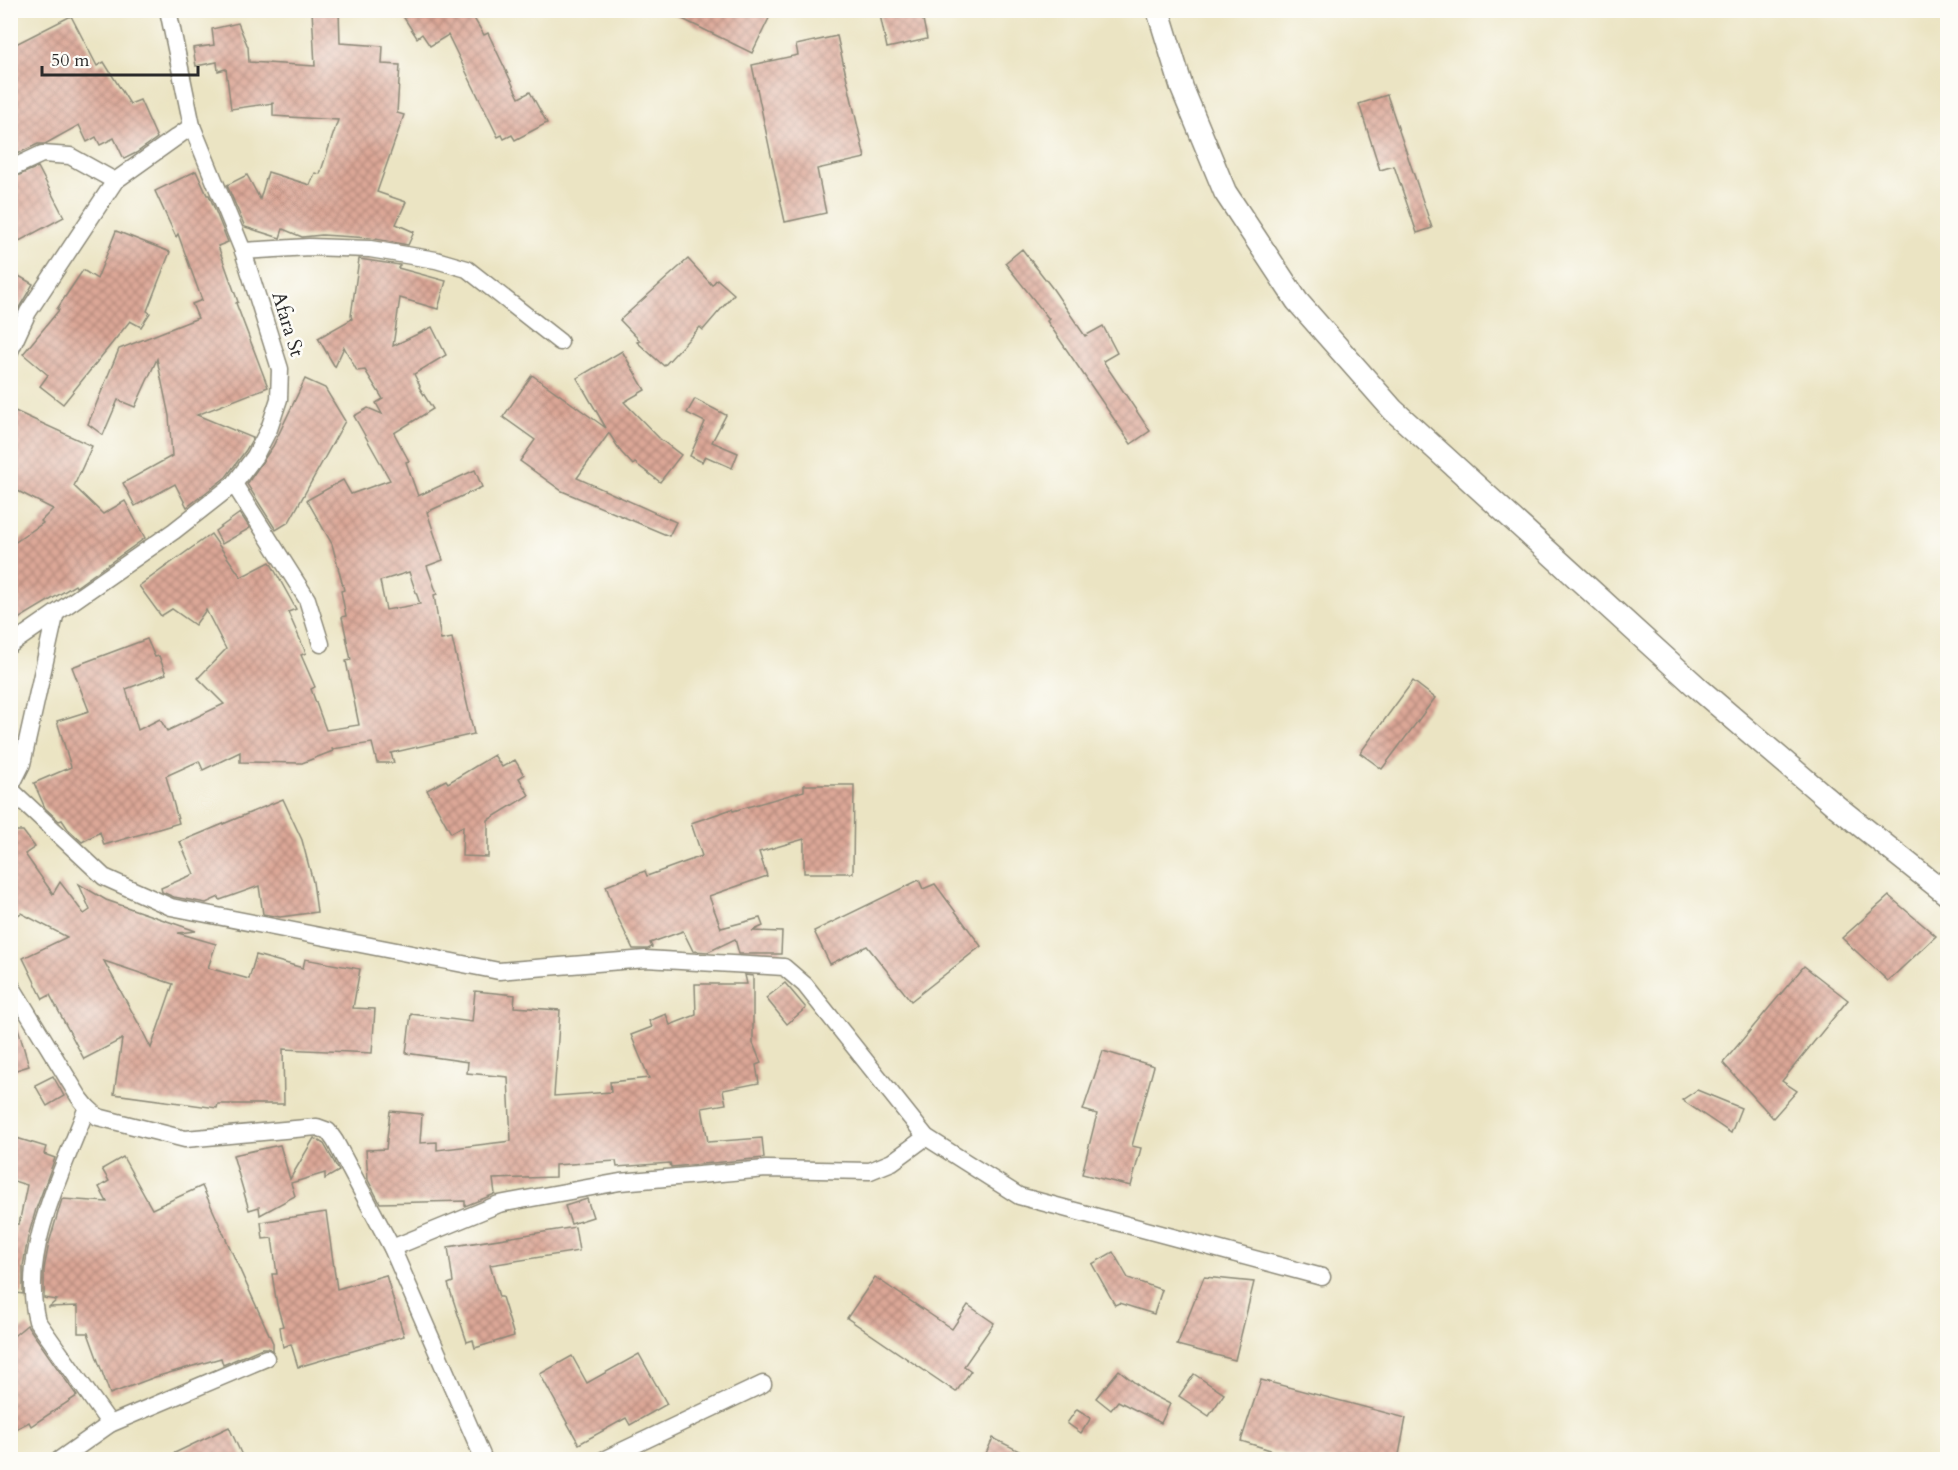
<svg xmlns="http://www.w3.org/2000/svg" width="1958" height="1470" font-family="Cardo,serif">
	<style>
		.building { fill: url(#building-cross-hatch); fill-rule: evenodd }
		.lines { fill: none; stroke-linecap: round; stroke-linejoin: round }
		.street-casing { stroke: #8b8877; stroke-width: 19 }
		.secondary-casing { stroke: #8b8877; stroke-width: 25 }
		.street { stroke: #fff; stroke-width: 16 }
		.secondary { stroke: #fff; stroke-width: 22 }
		.labels { text-anchor: middle; dominant-baseline: central; stroke-width: 5; stroke-linejoin: round; paint-order: stroke }
		.street-label { font-size: 20px; fill: #2b2b2b; stroke: #fdfcf7 }
	</style>
	<defs>
		<pattern id="building-cross-hatch" width="8" height="8" patternUnits="userSpaceOnUse" patternTransform="scale(1.5)"><rect width="8" height="8" fill="#dca797"/><path d="M0 0l8 8M0 8l8-8" fill="none" stroke="#b3887b"/></pattern>
	</defs>
	<rect width="100%" height="100%" fill="#fdfcf7"/>
	<filter id="ink" filterUnits="userSpaceOnUse"><feTurbulence type="fractalNoise" baseFrequency=".0167" numOctaves="2"/><feDisplacementMap in="SourceGraphic" scale="12" xChannelSelector="R" yChannelSelector="G"/><feConvolveMatrix kernelMatrix="1 2 1 2 8 2 1 2 1" color-interpolation-filters="sRGB"/></filter>
	<filter id="wash" filterUnits="userSpaceOnUse"><feTurbulence type="fractalNoise" baseFrequency=".008" numOctaves="4" result="noise"/><feDisplacementMap in="SourceGraphic" scale="24" xChannelSelector="R" yChannelSelector="G"/><feGaussianBlur stdDeviation="1.35" result="paint"/><feColorMatrix in="noise" values="0 0 0 0 0 0 0 0 0 0 0 0 0 0 0 0 0 1.4 0 .05"/><feComposite in="paint" operator="in"/></filter>
	<g filter="url(#wash)">
		<rect width="100%" height="100%" fill="#ebe4c3"/>
		<g id="blocks">
			<g class="building">
				<path d="M312,10h27l1,33 43,3 -1,18 18,1 -3,48 7,2 -27,77 29,10 -10,22 18,8 -6,13 -38,-7 -48,-3 -20,2 -19,-8 -3,9 -35,-11 -18,-42 20,-10 13,24 8,-27 42,13 5,-12 5,1 18,-54 -65,-4v-13l-42,6 -5,-40 -8,2 -1,-9 -21,4 -3,-18 21,-3 -2,-16 26,-6 10,24 1,15 66,4z"/>
				<path d="M399,10h70l15,25 4,-2 31,65 11,-6 17,31 -32,17 -3,-5 -8,4 -2,-4 -4,2 -50,-102 -18,11 -8,-12 -5,4z"/>
				<path d="M664,10h109l-21,43z"/>
				<path d="M879,10h42l6,29 -40,9z"/>
				<path d="M71,16l26,50 7,-4 26,42 10,-4 17,38 -21,15 -12,6 -10,-21 -14,7 -4,-8 -9,5 -8,-17 -34,19h-7l-28,13v-110z"/>
				<path d="M837,36l28,122 -48,11 9,44 -41,9 -33,-157 46,-10 -2,-10z"/>
				<path d="M1387,95l45,133 -15,5 -23,-67 -14,4 -21,-66z"/>
				<path d="M38,167l26,50 -54,29v-67z"/>
				<path d="M196,171l11,24h2l19,47 -10,4 20,56 -2,1 32,84 -71,28 56,23 -7,12 -20,27 -39,30 -12,-23 -40,22 -12,-23 49,-27 -3,-40 -12,-57 -22,48 -17,-7 -15,35 -15,-11 31,-75 79,-31 -6,-14 10,-4 -24,-66 -2,3 -21,-46z"/>
				<path d="M116,231l54,21 -23,59 3,2 -9,14 -11,-6 -67,83 -23,-18 8,-11 -25,-21 36,-44 -2,-1 26,-39 14,9z"/>
				<path d="M1022,249l31,40 32,47 18,-10 14,27 -14,8 47,70 -19,13 -84,-123 2,-2 -44,-56z"/>
				<path d="M359,259l41,6 -2,3 48,13 -8,28 -38,-11 -7,48 39,-19 14,28 -32,19 6,12 -1,1 14,22 -39,24 15,28 -3,1 12,34 57,-26 7,17 -55,25 16,48 -16,6 10,28 -3,1 7,45 11,-2 22,96 -83,19 3,10h-17l-5,-20 -40,6 1,2 -31,12 -62,-1v-10l-37,18 -4,-9 -33,15 13,47 -75,22 -4,-13 -18,10 -14,-13 -6,-9 -3,1 -14,-13 -11,-25 37,-16 -14,-46 32,-10 -17,-44 75,-28 8,18 4,-1 7,18 -40,15 12,41 22,-11 7,12 57,-27 -26,-26 28,-29 -20,-39 -11,15 -23,-16 -11,7 -22,-30 72,-52 30,43 29,-15 26,47 -8,3 18,41 -5,2 14,32 -4,2 15,41 33,-5 -13,-64 5,-1 -9,-43 4,-1 -5,-25 3,-1 -12,-46 -25,-44 36,-20 8,14 39,-14 -36,-64 14,-8 14,6 -6,-11 7,-4 -18,-29 -8,1 -13,-24 -9,20 -17,-29 34,-19 -1,-3zM409,572l11,32 -34,6 -6,-29z"/>
				<path d="M688,259l24,26 5,-6 17,15 -31,36 -3,-3 -36,39 -27,-24 3,-1 -20,-21z"/>
				<path d="M10,271l23,13 -23,39z"/>
				<path d="M622,351l23,39 -21,12 36,37 21,16 -21,27 -25,-19 -2,2 -12,-13 -12,-19 -32,45 99,44 -7,14 -107,-45 -42,-30 15,-21 -32,-23 29,-42 74,53 -29,-50z"/>
				<path d="M305,379l20,9 20,33 -56,101 -13,8 -29,-46 26,-38z"/>
				<path d="M695,399l31,16 -14,27 26,11 -6,15 -27,-12 -3,6 -12,-6 15,-34 -18,-9z"/>
				<path d="M15,411l77,35 -18,40 29,28 22,-13 20,37 -69,49 -1,-2 -65,39v-78l33,-23 -2,-2 12,-12 -43,-22v-65z"/>
				<path d="M240,513l10,15 -28,16 -7,-13z"/>
				<path d="M1413,681l22,17 -53,71 -22,-16z"/>
				<path d="M494,755l8,12 13,-7 9,15 -5,3 10,17 -41,25v37l-26,-1 1,-30 -12,7 -24,-43 19,-10 2,3z"/>
				<path d="M804,785h50l-1,88h-49v-34l-45,13 8,24 -58,20 12,32 39,-10 3,8 -11,5 30,1 -1,22h-42l-4,-15 -27,13 -15,-1 -10,-20 -33,12 2,4 -4,2h-15l-17,-35 -10,-28 39,-15 2,5 55,-20 -11,-33 41,-14 1,2 71,-20z"/>
				<path d="M283,799l19,41 11,42 4,30 -37,5 -17,-3 -4,-28 -39,14 -1,-3 -13,6 -32,-6 -12,-5 -1,-4 33,-14 -14,-32z"/>
				<path d="M16,831h7l12,16 -10,7 28,40 7,-12 24,32 6,-4 -11,-26 27,16 90,31 -18,2 38,11 -8,24 41,11 7,-24 47,13 2,-9 55,10 -7,39 22,1 -3,44 -89,-4 1,55h-66l-1,4 -103,-14 8,-55 -38,20 -34,-64 -7,4 -20,-41 44,-21 -46,-24 -11,7v-85zM104,961l69,23 -22,64 -10,-20z"/>
				<path d="M919,880l4,9 12,-5 46,62 -70,55 -44,-55 -37,18 -16,-33z"/>
				<path d="M1889,896l47,40 -48,45 -46,-43z"/>
				<path d="M1804,966l44,34 -66,81 15,10 -24,27 -50,-55z"/>
				<path d="M745,975l8,1v67l8,20 -5,2 3,18 -36,7 3,14 -24,4 6,34 54,-4 2,20 -93,9 -1,-4 -53,4 -1,-6 -61,4v12l-62,2 2,15 -30,12v-5l-85,2 -12,-23 -2,-30 20,-1 4,-38 32,3 -2,29 17,-1v8l74,-9 -3,-64 -41,-4 1,-11 -62,-9 5,-39 61,8 3,-31 40,4 -1,12 46,3 -6,86 57,-4 -1,-10 39,-4 -18,-43 21,-8 -3,-6 17,-7 4,11 26,-10 -1,-31h52z"/>
				<path d="M785,983l21,25 -19,16 -21,-26z"/>
				<path d="M15,1018l14,48 -19,6v-53z"/>
				<path d="M1103,1051l51,15 -22,80 9,2 -10,38 -49,-12 15,-60 -14,-4z"/>
				<path d="M53,1076l11,20 -17,10 -12,-21z"/>
				<path d="M1697,1090l44,18 -10,25 -49,-33z"/>
				<path d="M10,1136l36,11 -2,7 11,4 -19,51 -8,28 -5,29v28l-13,-2v-34l6,-34h3l8,-39 -17,-5z"/>
				<path d="M314,1138l10,6 15,27 -14,8v-6l-34,10 4,13 -35,19 -1,-8 -10,3 -16,-55 47,-10 10,34z"/>
				<path d="M123,1157l29,52 50,-23 71,157v8l-5,-3h-6l-39,17 -2,-7 -66,19 -45,17 -22,-61h-10v-27l-29,1 8,-7 -13,-2v-29l5,-26 13,-44 45,3 -8,-15 10,-6 -7,-12z"/>
				<path d="M587,1199l6,18 -22,7 -6,-18z"/>
				<path d="M326,1212l11,77 49,-14 18,61 -106,31 -7,-23 -8,3 -3,-20 3,-1 -6,-21 -5,-31h5l-5,-36 -9,1 -2,-17z"/>
				<path d="M575,1227l4,24 -89,14 9,32h3l12,39 -39,12 -2,-8 -6,2 -19,-58 5,-2 -5,-35z"/>
				<path d="M1113,1252l15,26 34,12 -8,24 -35,-11 -4,2 -23,-41z"/>
				<path d="M875,1277l77,52 16,-24 26,18 -30,43 7,5 -15,21 -109,-74z"/>
				<path d="M1204,1277l50,5 -19,78 -58,-15z"/>
				<path d="M27,1325l50,71 -46,30 -2,-4 -19,10v-93z"/>
				<path d="M639,1354l28,50 -37,21 -4,-7 -47,26 -39,-70 32,-18 15,27z"/>
				<path d="M1119,1370l26,21 25,13 -9,19 -43,-22 -7,9 -15,-12z"/>
				<path d="M1194,1374l30,20 -15,22 -30,-20z"/>
				<path d="M1261,1380l145,38 -8,42h-95l-62,-19z"/>
				<path d="M1077,1409l14,9 -10,15 -14,-10z"/>
				<path d="M229,1427l15,33h-84z"/>
				<path d="M993,1438l44,22h-54z"/>
			</g>
		</g>
	</g>
	<g filter="url(#ink)">
		<use href="#blocks" fill-opacity="0" stroke="#8b8877" stroke-width="1.5"/>
		<g class="lines">
			<g class="street-casing">
				<g id="street">
					<path d="M10,169l32,-15 28,2 45,25"/>
					<path d="M243,251l66,-4 61,2 66,11 31,9 93,73"/>
					<path d="M10,351l18,-39 87,-131 77,-55"/>
					<path d="M234,484l73,115 14,45"/>
					<path d="M10,645l164,-114 60,-47 21,-28 14,-27 10,-30 1,-30 -37,-118 -51,-125 -24,-116"/>
					<path d="M10,788l12,-24 33,-148"/>
					<path d="M10,789l94,88 67,30 328,64 147,-12 138,8 21,18 121,152 93,59 303,81"/>
					<path d="M10,984l69,113 8,10 11,10 87,22 132,-12 11,4 7,10 57,107 92,212"/>
					<path d="M87,1107c-24,64 -68,146 -50,214l73,103"/>
					<path d="M392,1248l107,-44 121,-22 146,-13 104,2 22,-9 34,-25"/>
					<path d="M59,1460l51,-36 156,-66"/>
					<path d="M603,1460l160,-76"/>
				</g>
			</g>
			<g class="secondary-casing">
				<path id="secondary" d="M1158,10l24,78 43,104 72,109 96,109 305,278 138,118 112,89"/>
			</g>
			<use href="#street" class="street"/>
			<use href="#secondary" class="secondary"/>
		</g>
	</g>
	<g class="labels">
		<g class="street-label">
			<text transform="translate(288 324) rotate(73)">Afara St</text>
		</g>
	</g>
	<rect width="1958" height="1470" fill="none" stroke="#fdfcf7" stroke-width="36"/>
	<path d="M42 66v9h156v-9" fill="none" stroke="#2b2b2b" stroke-width="3"/>
	<text x="51" y="66" font-size="18" fill="#2b2b2b" stroke="#fdfcf7" stroke-width="4.5" paint-order="stroke">50 m</text>
</svg>
